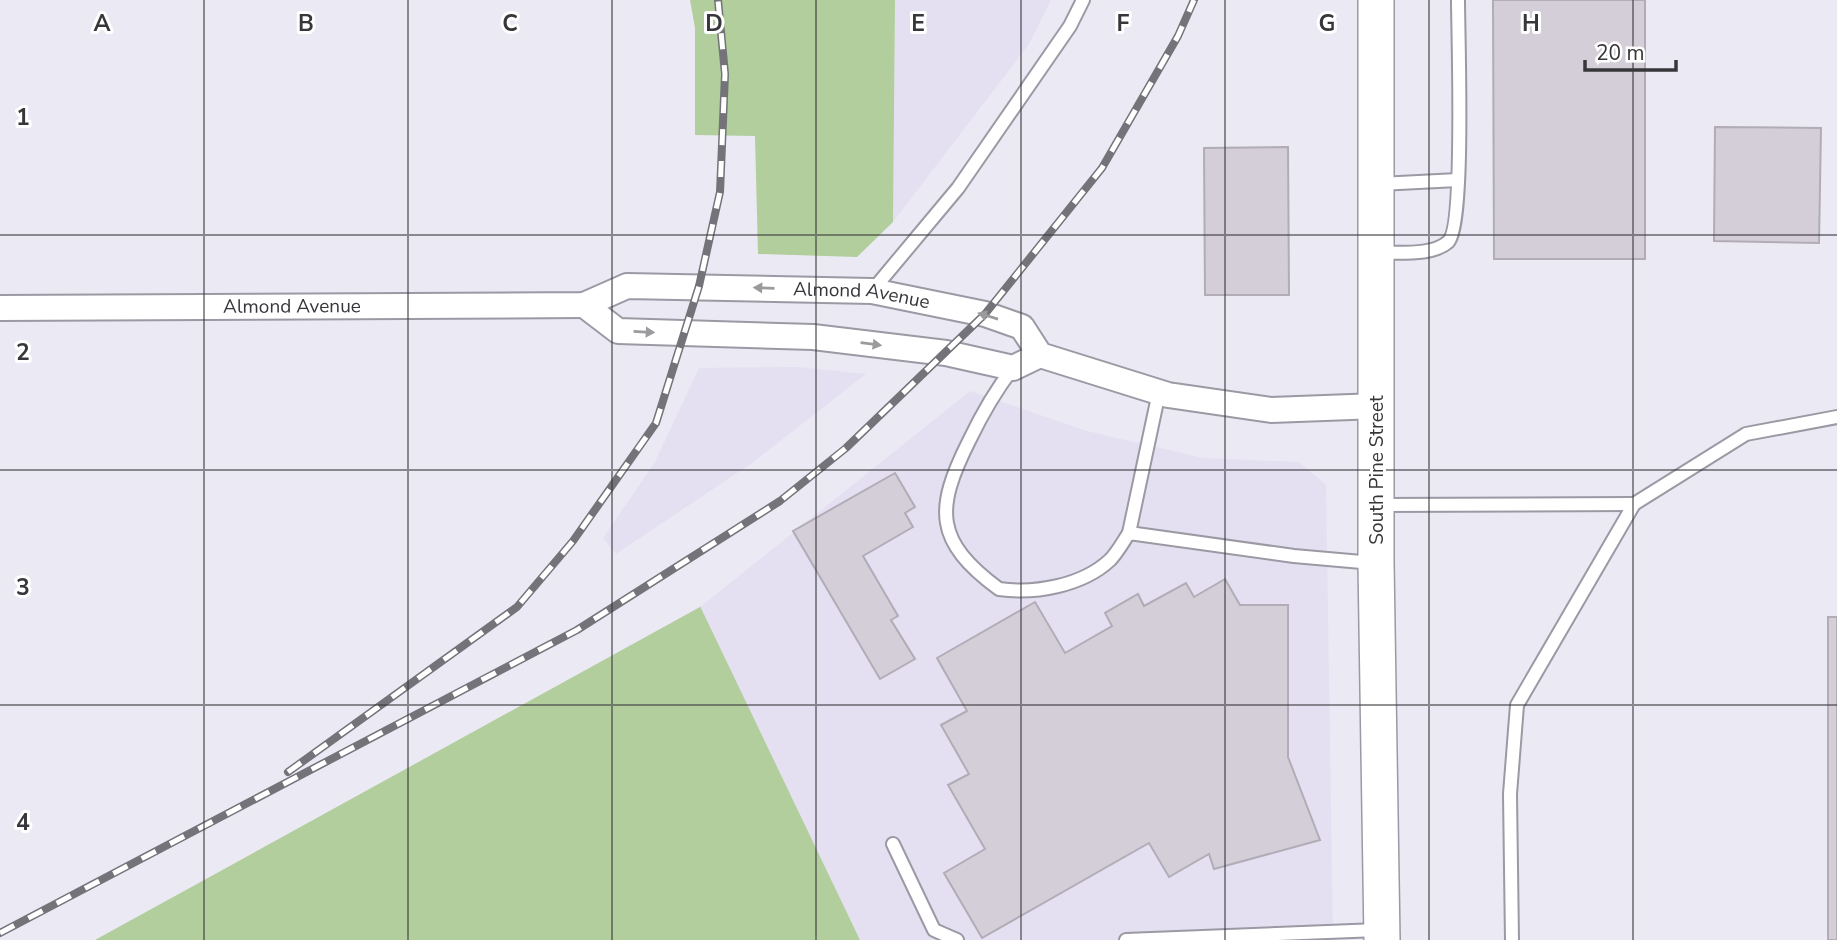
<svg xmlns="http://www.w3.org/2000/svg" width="1837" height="940" font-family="'Nunito Sans',sans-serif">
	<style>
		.built { fill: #e4e0f2 }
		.green { fill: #b1ce9c }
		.building { fill: #d3ced7; stroke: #b1acb6; stroke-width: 2 }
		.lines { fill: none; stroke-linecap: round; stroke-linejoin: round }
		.lane-casing { stroke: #9b99a3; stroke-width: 16 }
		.street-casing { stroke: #9b99a3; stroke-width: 28 }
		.secondary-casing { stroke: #9b99a3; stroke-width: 38 }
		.lane { stroke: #fff; stroke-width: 12 }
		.street { stroke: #fff; stroke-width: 24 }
		.secondary { stroke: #fff; stroke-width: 35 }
		.rail-casing { stroke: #747379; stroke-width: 8 }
		.rail { stroke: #fff; stroke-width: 5; stroke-dasharray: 16; stroke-linecap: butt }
		.oneway { fill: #9b9b9d }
		.grid { fill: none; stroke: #37373b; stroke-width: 2; stroke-opacity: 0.55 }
		.labels { text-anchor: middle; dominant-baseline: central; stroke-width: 6; stroke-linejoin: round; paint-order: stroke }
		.street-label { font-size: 19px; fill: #37373b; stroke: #fff }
		.grid-label { font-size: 23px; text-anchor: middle; font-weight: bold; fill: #37373b; stroke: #fff; stroke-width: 6; stroke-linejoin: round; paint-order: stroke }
	</style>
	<rect width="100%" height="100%" fill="#ebe9f3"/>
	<g class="built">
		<path d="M895,0h156l-22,44 -136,178z"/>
		<path d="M797,367l69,7 -114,89 -136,91 -13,-16 52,-76 44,-94z"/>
		<path d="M970,391l117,40 116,27 96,4 27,23 7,455h-473l-160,-333z"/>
	</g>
	<g class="green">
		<path d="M690,0h205l-2,222 -36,35 -99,-3 -3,-118 -60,-1v-107z"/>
		<path d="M700,606l160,334h-765l605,-333z"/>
	</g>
	<g class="building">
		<path d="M1493,0h152v259h-151z"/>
		<path d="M1715,127l106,1 -2,115 -105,-2z"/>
		<path d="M1288,147l1,148h-84l-1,-147z"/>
		<path d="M895,473l20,34 -10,6 8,14 -50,29 35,60 -7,4 24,39 -35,20 -87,-148z"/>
		<path d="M1225,579l15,26h48v152l32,83 -106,29 -5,-15 -40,23 -20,-34 -167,95 -38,-65 41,-24 -37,-64 21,-11 -28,-49 26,-14 -30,-53 98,-56 30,51 47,-27 -7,-13 33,-19 6,12 42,-23 8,14z"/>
		<rect x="1828" y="617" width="9" height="323"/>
	</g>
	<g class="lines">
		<g class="lane-casing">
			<g id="lane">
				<path d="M1379,184l79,-4"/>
				<path d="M1380,253c20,-1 52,3 68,-11 17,-15 10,-208 10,-242"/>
				<path d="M872,291l86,-103 112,-162 13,-26"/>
				<path d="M1013,368c-18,23 -31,46 -44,73 -34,68 -35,100 30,148 36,5 83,-3 111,-29 7,-7 13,-18 19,-27l165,23 79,7"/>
				<path d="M1379,505l255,-1"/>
				<path d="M1129,533l30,-141"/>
				<path d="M893,844l41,86 23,10"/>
				<path d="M1126,940l252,-10"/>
				<path d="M1512,940l-2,-146 7,-89 117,-201 112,-70 91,-17"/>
			</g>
		</g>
		<g class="street-casing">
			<g id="street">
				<path d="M584,305l34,26 195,6 133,16 67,15 27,-13"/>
				<path id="s1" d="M0,308l584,-3 43,-19 245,5 113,23 37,13 18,28 128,40 103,15 107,-4"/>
			</g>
		</g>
		<g class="secondary-casing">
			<path id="secondary" d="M1376,0v563l6,377"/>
		</g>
		<use href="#lane" class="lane"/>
		<use href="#street" class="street"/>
		<use href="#secondary" class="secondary"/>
		<g class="rail-casing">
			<g id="rail">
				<path d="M288,772l229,-165 56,-66 83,-118 43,-137 21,-94 5,-118 -7,-74"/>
				<path d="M0,933l577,-303 203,-129 66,-53 139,-134 117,-146 76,-132 16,-36"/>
			</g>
		</g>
		<use href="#rail" class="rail"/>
	</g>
	<defs><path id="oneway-solid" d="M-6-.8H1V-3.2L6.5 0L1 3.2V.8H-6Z" transform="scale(1.75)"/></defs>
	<g class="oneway">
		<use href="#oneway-solid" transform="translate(764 288) rotate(-178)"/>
		<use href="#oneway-solid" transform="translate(988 316) rotate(-163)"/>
		<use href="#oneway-solid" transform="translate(644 332) rotate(3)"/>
		<use href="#oneway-solid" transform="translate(871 344) rotate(7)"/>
	</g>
	<path class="grid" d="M204,0v940M408,0v940M612,0v940M816,0v940M1021,0v940M1225,0v940M1429,0v940M1633,0v940M0,235h1837M0,470h1837M0,705h1837"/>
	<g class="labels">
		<g class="street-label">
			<text stroke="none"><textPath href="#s1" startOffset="866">Almond Avenue</textPath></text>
			<text stroke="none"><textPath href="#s1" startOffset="292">Almond Avenue</textPath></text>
			<text transform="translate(1377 470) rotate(-90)">South Pine Street</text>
		</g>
	</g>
	<g class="grid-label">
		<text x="102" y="31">A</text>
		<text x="306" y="31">B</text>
		<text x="510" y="31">C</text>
		<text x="714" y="31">D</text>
		<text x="918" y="31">E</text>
		<text x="1123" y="31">F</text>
		<text x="1327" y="31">G</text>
		<text x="1531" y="31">H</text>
		<text x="23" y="125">1</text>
		<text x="23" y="360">2</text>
		<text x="23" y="595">3</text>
		<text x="23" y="830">4</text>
	</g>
	<path d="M1585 60v10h91v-10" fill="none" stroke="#37373b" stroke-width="3.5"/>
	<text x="1596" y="60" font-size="21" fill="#37373b" stroke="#ffffff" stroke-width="5" paint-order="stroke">20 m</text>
</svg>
